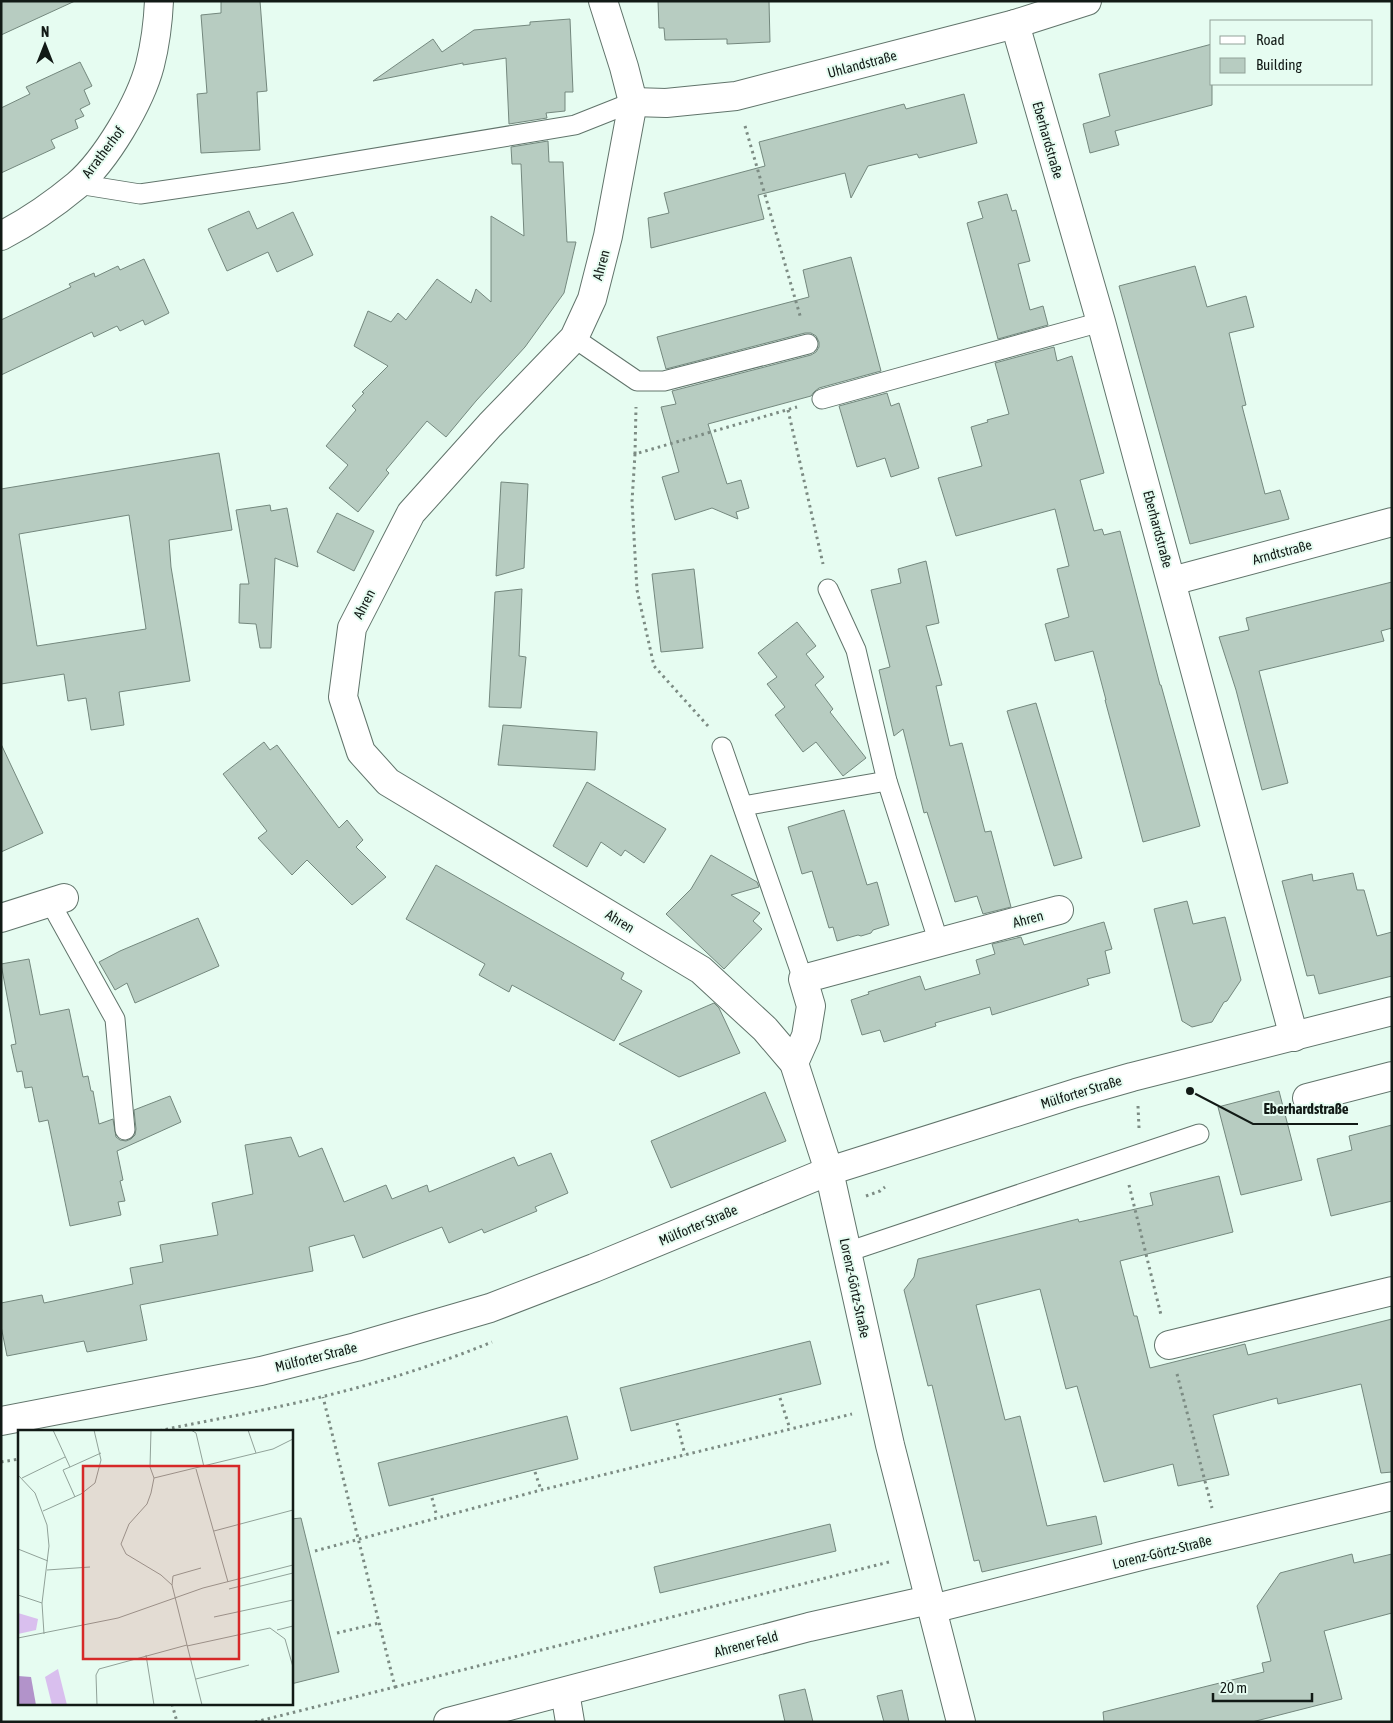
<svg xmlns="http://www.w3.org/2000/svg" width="1393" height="1723" font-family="'Asap Condensed',sans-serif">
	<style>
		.building { fill: #b7ccc1; stroke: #74887e; fill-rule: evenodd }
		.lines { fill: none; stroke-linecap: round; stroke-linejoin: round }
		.lane-casing { stroke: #61746b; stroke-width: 21 }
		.street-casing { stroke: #61746b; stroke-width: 30 }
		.primary-casing { stroke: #61746b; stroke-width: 30 }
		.path { stroke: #7c8b83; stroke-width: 3; stroke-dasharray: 2.5 4; stroke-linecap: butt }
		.lane { stroke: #fff; stroke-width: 19 }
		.street { stroke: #fff; stroke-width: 28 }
		.primary { stroke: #fff; stroke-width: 28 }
		.labels { text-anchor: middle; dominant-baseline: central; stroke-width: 4; stroke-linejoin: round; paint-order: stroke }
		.street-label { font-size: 14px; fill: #121a16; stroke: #e6fcf1 }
		.inset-road { fill: none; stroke: #91a299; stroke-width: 1 }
		.view { fill: #d62828; fill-opacity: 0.15; stroke: #d62828; stroke-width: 2.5 }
		.inset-edge { fill: none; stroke: #121a16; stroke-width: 2.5 }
		.leader { fill: none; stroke: #121a16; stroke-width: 2 }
		.callout-dot { fill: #121a16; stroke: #e6fcf1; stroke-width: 2 }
		.callout-label { font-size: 15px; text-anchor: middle; font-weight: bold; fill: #121a16; stroke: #e6fcf1; stroke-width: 4; stroke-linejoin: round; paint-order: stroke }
	</style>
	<rect width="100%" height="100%" fill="#e6fcf1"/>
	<g class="building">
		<path d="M1,1h74l-74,34z"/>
		<path d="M221,1h39l7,90 -10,1 3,58 -59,3 -4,-59 10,-1 -6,-78 20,-2z"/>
		<path d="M658,1h111l1,41 -43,2v-5l-62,1 -1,-12h-5z"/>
		<path d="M570,19l3,73h-8v19l-19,2 1,5 -38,6 -3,-66 -43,7v-2l-90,18 60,-42 9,13 32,-22 56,-5v-3z"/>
		<path d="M1212,44v61l-97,26 4,14 -29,8 -7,-29 27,-8 -11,-42z"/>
		<path d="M80,62l12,24 -8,4 6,14 -10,5 4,7 -9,4 3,8 -27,12 4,8 -54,25v-65l29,-14 -4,-7z"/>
		<path d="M964,94l13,49 -58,15 -2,-4 -49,12 -17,32 -6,-25 -87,22 6,24 -113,29 -3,-30 21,-5 -5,-20 101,-27 -6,-24 145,-38 2,5z"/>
		<path d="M548,141l1,21h14l4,80h9l-12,51 -39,54 -49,54 -30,36 -19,-16 -41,49 3,3 -31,39 -29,-24 19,-23 -22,-19 30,-36 -4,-4 12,-13 -2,-1 26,-26 -34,-20 14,-35 23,11 7,-9 8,7 31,-41 34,24 5,-14 15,13v-86l33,20 -3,-72h-9l-1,-17z"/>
		<path d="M1007,194l5,17 4,-1 14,51 -12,3 12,46 13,-4 5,19 -50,14 -31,-116 16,-5 -5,-16z"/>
		<path d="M249,211l8,18 36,-17 20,43 -36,17 -9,-20 -41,19 -19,-42z"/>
		<path d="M851,257l30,114 -62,17 -5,4 -3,4 -103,28 19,60 14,-4 8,28 -13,4 2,7 -26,-11 -37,12 -13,-43 17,-5 -18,-65 15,-3 -4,-13 139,-36 5,-3 3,-5v-5l-3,-6 -5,-3h-6l-139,36 -9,-32 152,-40 -6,-27z"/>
		<path d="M144,259l25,54 -24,12 -2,-5 -23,11 -3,-5 -23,11 -2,-5 -91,43v-55l70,-33 -2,-3 25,-11 1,4 23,-11 2,4z"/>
		<path d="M1195,266l12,41 39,-11 8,31 -25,6 17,72 -4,1 23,88 15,-4 9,29 -99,25 -71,-258z"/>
		<path d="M1054,347l3,14 15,-5 32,117 -24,7 14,51 8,-2 2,6 16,-4 40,154h1l39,141 -57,16 -38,-142h1l-13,-49 -38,10 -10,-37 24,-7 -12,-48 12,-3 -14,-57 -99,27 -18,-58 44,-12 -11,-39 17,-5 -1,-2 22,-6 -14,-51z"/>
		<path d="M887,393l4,13 8,-3 20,65 -28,9 -6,-19 -28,9 -18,-61z"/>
		<path d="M219,453l13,77 -63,10 2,27 19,114 -71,11 5,33 -33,5 -5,-32 -18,3 -4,-27 -63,10v-195zM129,515l17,114 -109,17 -18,-112z"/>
		<path d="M501,482l27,2 -4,84 -28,8z"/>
		<path d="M270,505l1,6 16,-3 11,59 -23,-9 -4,90h-11l-4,-24 -17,-1 1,-39h9l-13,-74z"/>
		<path d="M337,513l37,18 -20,40 -37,-19z"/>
		<path d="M926,561l13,62 -13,3 16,59 -6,1 14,60 12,-3 23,89 6,-1 20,76 -28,7 -6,-18 -22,6 -28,-90 -3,1 -21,-84 -9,7 -15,-66 11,-3 -19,-77 30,-7 -3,-14z"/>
		<path d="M694,569l9,79 -42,4 -9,-78z"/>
		<path d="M1392,582v46l-11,3 3,10 -125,30 29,112 -26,7 -26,-100 -17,-53 30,-7 -3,-12z"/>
		<path d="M522,589l-3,67 7,1 -5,51 -32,-1 6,-115z"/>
		<path d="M797,622l19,24 -10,8 18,23 -9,8 18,24 -3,3 36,46 -23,18 -27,-34 -13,10 -28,-37 10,-8 -18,-23 10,-7 -19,-24z"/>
		<path d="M1036,703l46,155 -28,8 -47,-155z"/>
		<path d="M503,725l94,7 -2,38 -97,-5z"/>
		<path d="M264,742l6,8 7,-5 62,83 8,-8 16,20 -7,7 30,30 -34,28 -45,-45 -15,15 -34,-37 9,-7 -44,-57z"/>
		<path d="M1,744l42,89 -42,19z"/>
		<path d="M587,782l79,47 -22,34 -19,-13 -4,6 -20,-14 -14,25 -34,-21z"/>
		<path d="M844,810l23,75 10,-3 12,43 -16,5 -2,3 -10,3 -3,-1 -21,6 -4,-14 -4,1 -17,-57 -10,3 -14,-47z"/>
		<path d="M711,855l46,27 2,5 -28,8 29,18 -7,8 9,8 -38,40 -58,-55 25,-25z"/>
		<path d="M436,865l188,108 -3,6 21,12 -28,50 -102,-56 -3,7 -30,-17 6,-11 -79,-45z"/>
		<path d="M1353,873l4,17h7l13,46 15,-4v44l-73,18 -5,-19 -7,1 -25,-95 30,-7 1,7z"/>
		<path d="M1187,901l6,23 32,-7 16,63 -14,21 -3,1 -12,20 -20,5 -10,-6 -28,-112z"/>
		<path d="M198,918l21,48 -84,37 -8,-20 -12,7 -16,-28 21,-11z"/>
		<path d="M1104,922l8,27 -7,2 5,22 -23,6 2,6 -97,30 -2,-8 -55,16 1,3 -52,16 -4,-12 -18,5 -11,-35 18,-6 -1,-2 52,-16 5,14 55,-16 -4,-14 19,-6 -3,-10 29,-7 3,8z"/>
		<path d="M29,959l11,56 29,-6 14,68 5,-1 3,15h2l6,33 14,-5 3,18 4,3 6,1 5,-2 4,-4 1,-6 -2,-19 36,-14 11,26 -64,29 6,29 -3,1 5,20 -7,1 3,13 -51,11 -22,-106 -9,2 -7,-35 -7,1 -3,-17 -5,1 -6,-27 5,-1 -15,-80z"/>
		<path d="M714,1003l5,5 21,45 -61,24 -60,-33z"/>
		<path d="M1279,1091l23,89 -61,15 -23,-88z"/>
		<path d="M765,1092l21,49 -115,47 -20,-47z"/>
		<path d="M1392,1125v76l-61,15 -14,-57 35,-9 -3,-14z"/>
		<path d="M291,1137l8,20 23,-9 22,54 42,-17 6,14 35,-14 2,7 85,-35 4,9 33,-13 17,40 -33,14 2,4 -53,22 -2,-4 -33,14 -7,-16 -79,31 -9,-23 -45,12 4,24 -173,34 7,35 -60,12 -3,-11 -77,15 -6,-30v-23l41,-8 2,8 89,-19 -3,-16 33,-6 -3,-17 58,-10 -6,-32 41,-9 -8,-49z"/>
		<path d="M1219,1176l14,56 -113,29 14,55h3l13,52 95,-24 3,11 144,-36v153l-11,1 -20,-89 -83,20 -1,-6 -64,17 16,60 -51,11 -5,-22 -69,18 -27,-96 -11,3 -26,-100 -64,16 29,115 15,-4 27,110 49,-10 6,28 -120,28 -3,-12 -5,1 -42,-176 -4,1 -24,-96 10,-13 4,-18 160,-40 1,3 74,-17 -3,-12z"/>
		<path d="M810,1341l11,43 -190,47 -11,-43z"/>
		<path d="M567,1416l11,43 -189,47 -11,-43z"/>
		<path d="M301,1518l38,154 -48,12v-165z"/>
		<path d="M830,1524l6,27 -176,42 -6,-26z"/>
		<path d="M1352,1554l2,9 38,-9v59l-68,18 18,68 -90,23h-148l-1,-10 161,-40 -2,-9 9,-2 -14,-55 23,-33z"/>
		<path d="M805,1689l8,33h-28l-6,-27z"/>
		<path d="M902,1690l7,32h-25l-7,-26z"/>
	</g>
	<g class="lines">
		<g class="lane-casing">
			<g id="lane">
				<path d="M78,184l62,10 145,-21 290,-48 58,-23"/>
				<path d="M574,338l63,43h27l144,-37"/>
				<path d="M822,399l279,-77"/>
				<path d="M828,589l28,61 31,131 52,162"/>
				<path d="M722,747l81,232"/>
				<path d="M743,806l144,-25"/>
				<path d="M50,902l65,117 10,111"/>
				<path d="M847,1252l352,-118"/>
			</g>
		</g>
		<g class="street-casing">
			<g id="street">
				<path d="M603,1l21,66 9,35 -25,134 -16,63 -18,39 -84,87 -79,88 -59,115 -9,69 18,55 27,30 313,188 64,59 29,34 35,108 61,274 71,277"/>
				<path d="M1015,24l86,298 193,715"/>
				<path d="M633,102l33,1 70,-7 279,-72 72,-23"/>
				<path d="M1,236c27,-14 52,-31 76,-51 29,-25 63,-82 73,-120 5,-20 8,-42 9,-64"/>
				<path d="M1172,581l220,-59"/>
				<path d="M1,918l63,-20"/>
				<path d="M794,1063l12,-27 5,-30 -8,-27 256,-69"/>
				<path d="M1307,1098l85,-22"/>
				<path d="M1169,1345l223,-54"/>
				<path d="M932,1609l209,-53 251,-60"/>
				<path d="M565,1692l5,30"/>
				<path d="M448,1722l361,-95 120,-27"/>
			</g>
		</g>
		<g class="primary-casing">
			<path id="primary" d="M1,1421l260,-50 95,-24 134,-39 104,-40 235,-97 247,-78 56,-16 260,-66"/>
		</g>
		<g class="path">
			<path d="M745,126l56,193"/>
			<path d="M788,410l35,154"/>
			<path d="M635,454l1,-47"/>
			<path d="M708,726l-54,-60 -17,-76 -5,-89 3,-47 162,-47"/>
			<path d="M1138,1106l1,22"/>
			<path d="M1129,1185l32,130"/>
			<path d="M866,1196l14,-5 5,-4"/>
			<path d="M1177,1374l35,134"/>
			<path d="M780,1398l10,31"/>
			<path d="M677,1423l8,32"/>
			<path d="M153,1432c57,-12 116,-22 172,-36 57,-14 113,-32 167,-54"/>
			<path d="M1,1462l18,-3"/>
			<path d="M535,1472l6,18"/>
			<path d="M432,1498l5,19"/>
			<path d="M315,1551l226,-61 311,-76"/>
			<path d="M337,1633l42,-10"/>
			<path d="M395,1687l494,-125"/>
			<path d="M172,1704l5,18"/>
			<path d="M255,1722l140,-35 -72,-290"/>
		</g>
		<use href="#lane" class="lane"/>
		<use href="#street" class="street"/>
		<use href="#primary" class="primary"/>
	</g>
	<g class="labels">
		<g class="street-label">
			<text transform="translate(862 64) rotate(-15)">Uhlandstraße</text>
			<text transform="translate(1048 140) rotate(74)">Eberhardstraße</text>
			<text transform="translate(103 152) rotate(-53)">Arratherhof</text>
			<text transform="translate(601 265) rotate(-75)">Ahren</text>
			<text transform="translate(1158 529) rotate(75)">Eberhardstraße</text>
			<text transform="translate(1282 552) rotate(-15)">Arndtstraße</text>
			<text transform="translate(364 604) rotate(-63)">Ahren</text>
			<text transform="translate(1028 919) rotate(-15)">Ahren</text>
			<text transform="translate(620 921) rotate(31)">Ahren</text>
			<text transform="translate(1081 1092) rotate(-17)">Mülforter Straße</text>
			<text transform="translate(698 1225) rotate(-23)">Mülforter Straße</text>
			<text transform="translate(855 1288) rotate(78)">Lorenz-Görtz-Straße</text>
			<text transform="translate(316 1357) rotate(-14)">Mülforter Straße</text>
			<text transform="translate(1162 1552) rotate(-14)">Lorenz-Görtz-Straße</text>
			<text transform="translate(746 1644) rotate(-15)">Ahrener Feld</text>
		</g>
	</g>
	<g transform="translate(18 1430)">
		<rect width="275" height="275" fill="#e6fcf1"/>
		<path d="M0,183l20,6 -2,11 -18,4zM40,239l9,36h-15l-7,-28z" fill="#d9bfee"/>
		<path d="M0,246l13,1 5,28h-18z" fill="#b293ca"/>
		<path class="inset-road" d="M35,0l17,37 -7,3 12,27M133,0l-1,37 4,11 -3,15 -4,11 -18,20 -8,20 5,10 35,21 11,10 30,120M173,0l5,3 8,34M230,0l8,23M52,37l31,-14M178,39l32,113M0,45l17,18 12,32 2,21 -7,57 2,31M4,48l43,-21M136,48l119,-29 20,-10M25,81l38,-17 14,-11 6,-23 -7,-30M196,101l79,-21M0,119l30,12M29,140l43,-3M154,155l1,-9 28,-8M211,159l64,-16M0,165l24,8M196,187l79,-17M259,200l16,-4M0,208l100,-20 85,-30 90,-23M169,216l83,-18 15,11 8,28M128,225l8,50M178,249l53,-14M79,275l-1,-30 3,-6 88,-24"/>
		<path class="view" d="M65,36h156v193h-156z"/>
		<rect width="275" height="275" class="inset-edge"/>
	</g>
	<path class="leader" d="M1190 1091L1253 1124H1358"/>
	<circle class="callout-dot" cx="1190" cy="1091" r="5"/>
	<g class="callout-label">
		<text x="1306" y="1114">Eberhardstraße</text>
	</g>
	<rect width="1393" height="1723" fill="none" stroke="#121a16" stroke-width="5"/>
	<rect x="1210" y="20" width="162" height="65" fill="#e6fcf1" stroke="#91a299"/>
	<rect x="1220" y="36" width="25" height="8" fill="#ffffff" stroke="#91a299"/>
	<text x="1256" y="45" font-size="15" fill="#121a16">Road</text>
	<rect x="1220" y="58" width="25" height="15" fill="#b7ccc1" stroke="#91a299"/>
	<text x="1256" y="70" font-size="15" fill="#121a16">Building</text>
	<g transform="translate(45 45)" stroke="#e6fcf1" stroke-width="4" paint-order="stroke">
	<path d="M0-4L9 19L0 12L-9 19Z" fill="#121a16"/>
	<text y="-8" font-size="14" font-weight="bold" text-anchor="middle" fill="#121a16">N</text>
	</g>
	<path d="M1213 1693v8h99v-8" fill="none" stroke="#121a16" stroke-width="2.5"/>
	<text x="1220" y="1693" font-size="15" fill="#121a16" stroke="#e6fcf1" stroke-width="4" paint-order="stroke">20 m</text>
</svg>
